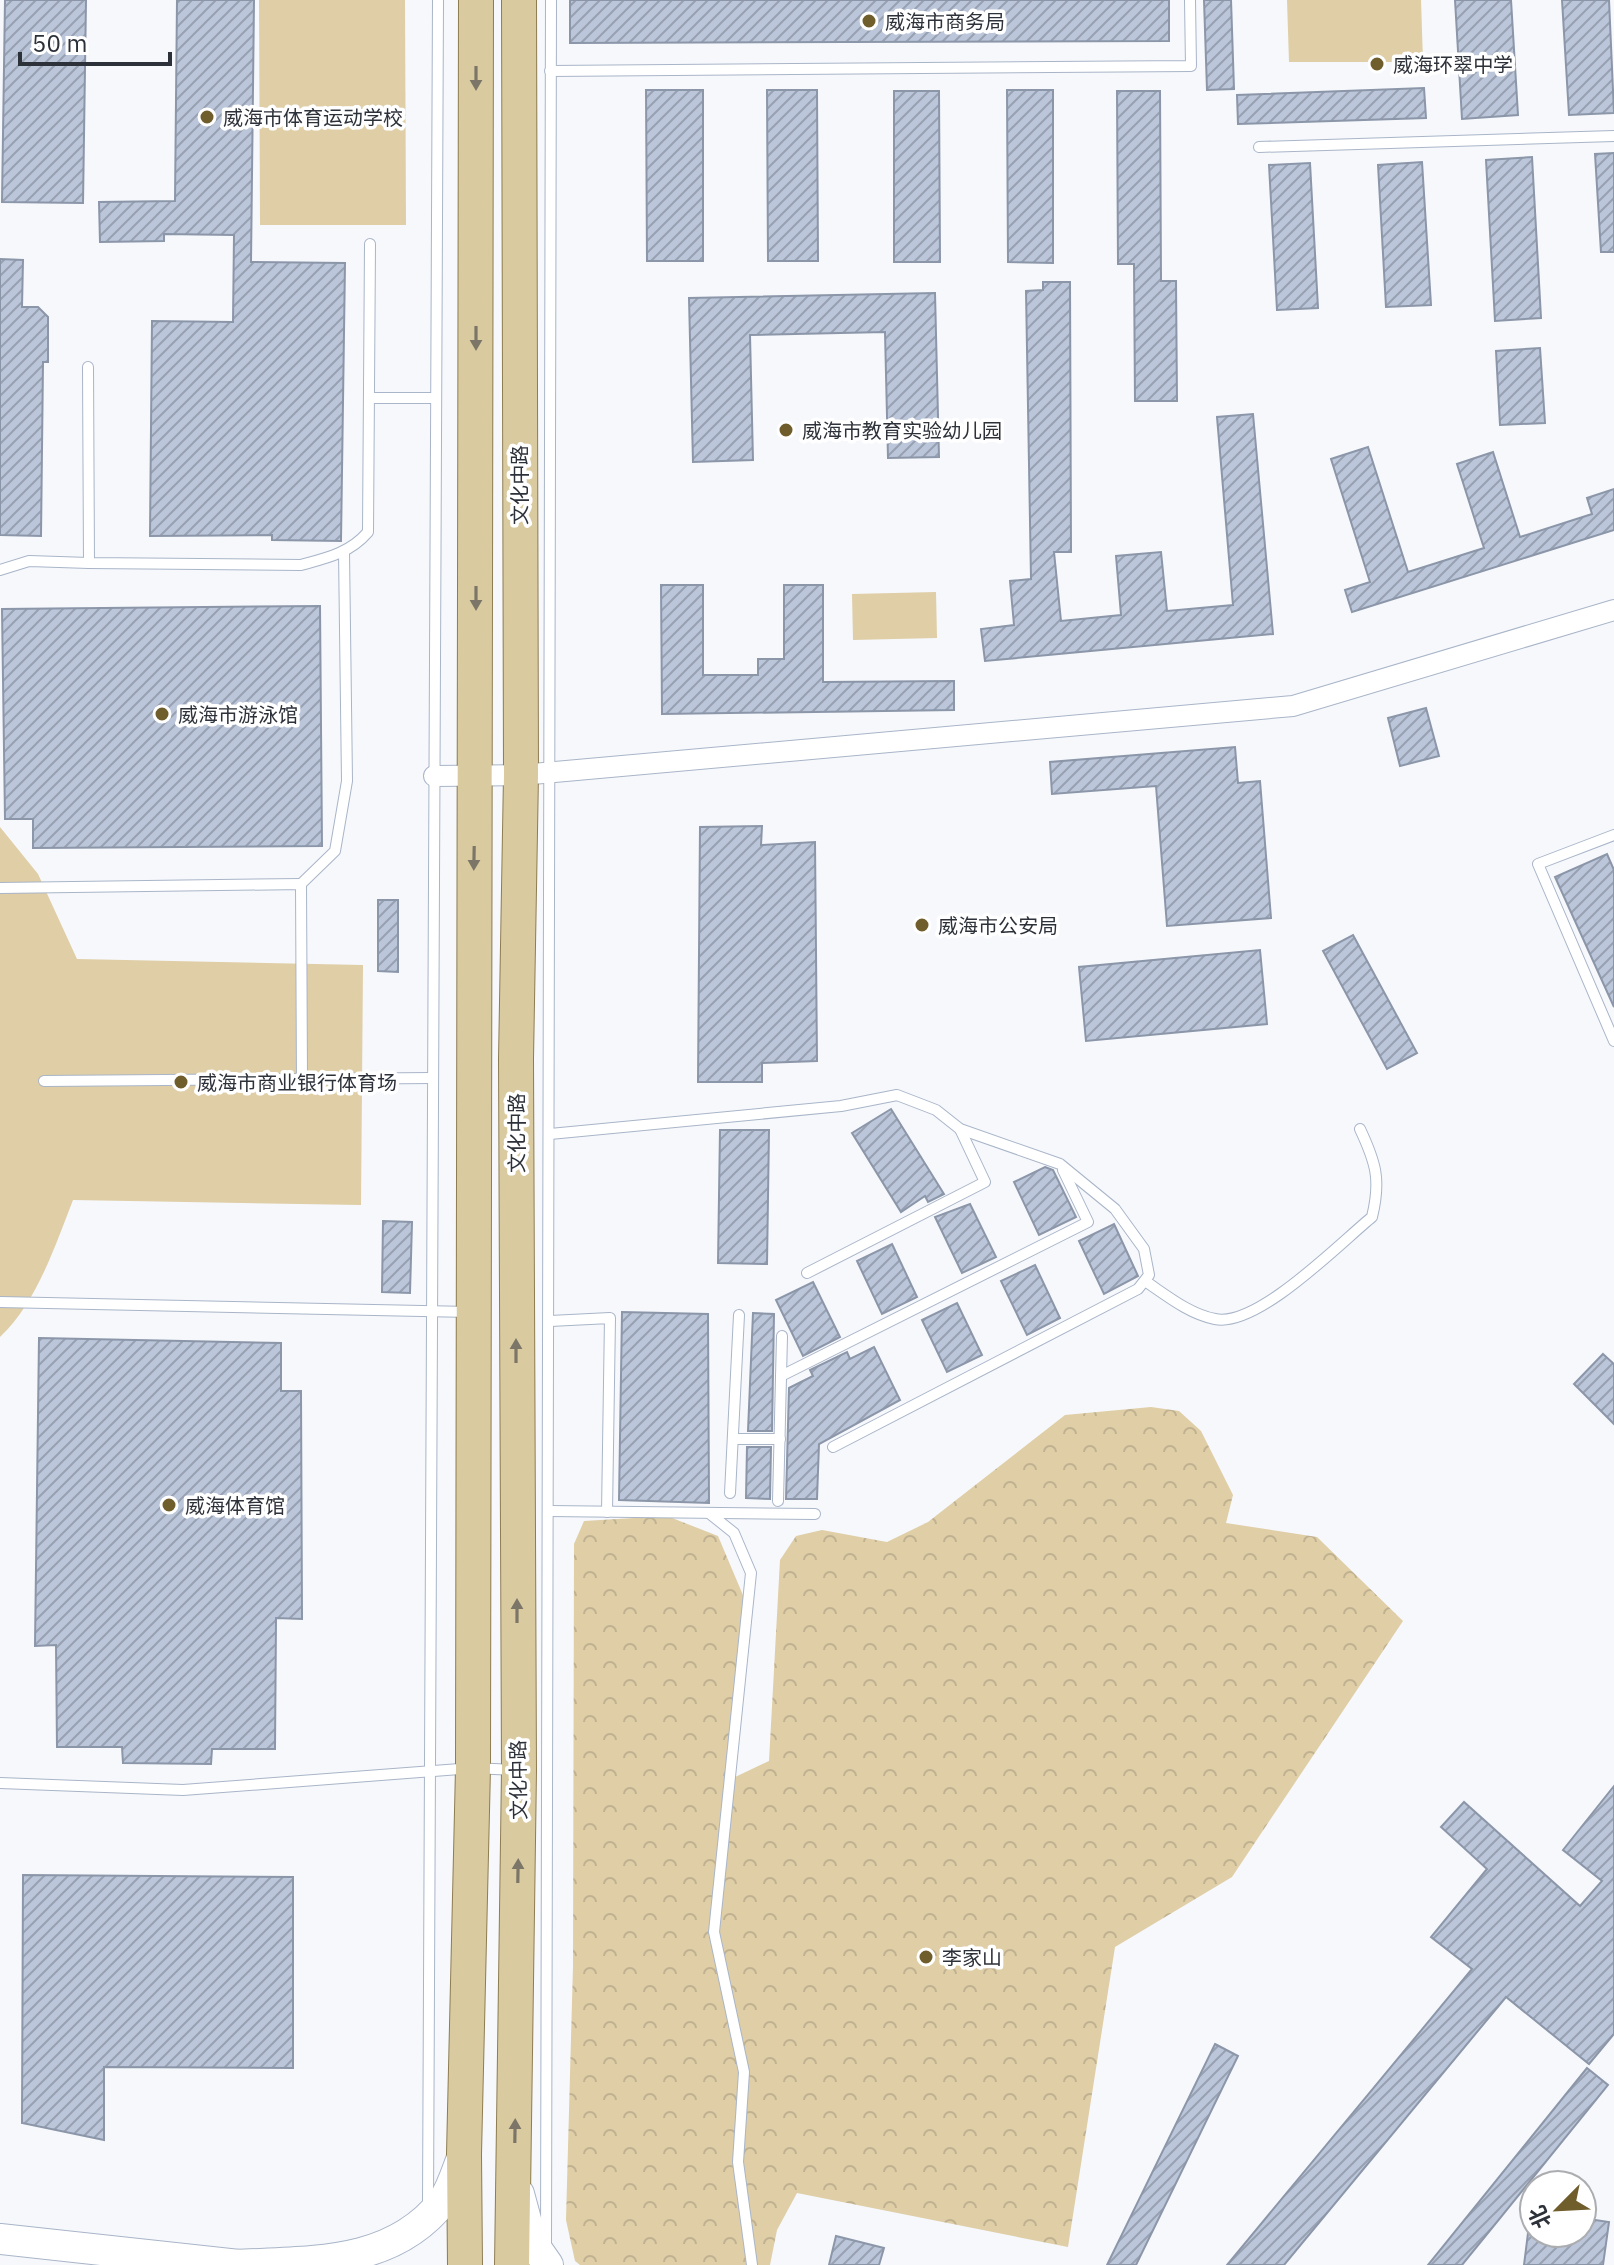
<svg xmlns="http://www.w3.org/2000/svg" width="1614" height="2265" font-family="'IBM Plex Sans','Noto Sans SC',sans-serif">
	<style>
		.forest { fill: url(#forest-crowns) }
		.pitch { fill: #dfcea6 }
		.building { fill: url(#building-hatch); stroke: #8b96a9; stroke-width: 2 }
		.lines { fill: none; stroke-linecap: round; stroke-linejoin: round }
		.lane-casing { stroke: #a9b5c8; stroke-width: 12 }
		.street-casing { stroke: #a9b5c8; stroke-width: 22 }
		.secondary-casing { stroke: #a9b5c8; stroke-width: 32 }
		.primary-casing { stroke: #8e7d52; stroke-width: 36 }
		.lane { stroke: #fff; stroke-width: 10 }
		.street { stroke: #fff; stroke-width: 20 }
		.secondary { stroke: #fff; stroke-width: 30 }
		.primary { stroke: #dacaa0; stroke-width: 34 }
		.oneway { fill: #7b7667 }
		.poi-dot { fill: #705d2c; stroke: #fff; stroke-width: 3 }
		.labels { text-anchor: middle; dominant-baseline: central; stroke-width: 7; stroke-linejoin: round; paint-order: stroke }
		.poi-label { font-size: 20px; fill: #2d3139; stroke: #fff; text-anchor: start }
		.street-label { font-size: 20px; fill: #2d3139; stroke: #fff }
	</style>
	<defs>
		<pattern id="forest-crowns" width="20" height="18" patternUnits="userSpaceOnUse" patternTransform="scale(2)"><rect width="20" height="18" fill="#dfcea6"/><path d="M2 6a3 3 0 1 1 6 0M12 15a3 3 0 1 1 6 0" fill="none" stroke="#c0b190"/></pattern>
		<pattern id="building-hatch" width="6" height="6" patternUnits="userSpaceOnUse" patternTransform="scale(2)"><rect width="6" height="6" fill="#bbc6da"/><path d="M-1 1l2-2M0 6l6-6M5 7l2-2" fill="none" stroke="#98a1b2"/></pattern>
	</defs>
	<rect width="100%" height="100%" fill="#f6f8fc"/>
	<path class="forest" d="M1151,1407l28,4 22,20 32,64 -7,28 91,14 86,84 -171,256 -117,70 -47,300 -271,-54 -20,37 -7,35h-190l-5,-4 -9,-41 7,-254 1,-422 10,-23 83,-5 51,20 27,64 -14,179 38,-18 11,-201 16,-24 26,-6 65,12 41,-20 137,-107z"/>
	<g class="pitch">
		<path d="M259,0h146l1,225h-146z"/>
		<path d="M1287,0h134l2,62h-134z"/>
		<path d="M936,592l1,46 -84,2 -1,-46z"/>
		<path d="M0,827l38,47 39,85 286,6 -2,240 -288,-5c-18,46 -36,102 -73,137z"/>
	</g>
	<g class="building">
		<path d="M5,0h81l-3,203 -81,-1z"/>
		<path d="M177,0h77l-3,262 94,1 -4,278 -69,-1v-5l-122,1 2,-215 81,1 1,-87 -70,-1v7l-64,1 -1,-40 76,-1z"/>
		<path d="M570,0h599v41l-599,2z"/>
		<path d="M1204,0h27l3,89 -27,1z"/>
		<path d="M1455,0h56l7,115 -56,4z"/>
		<path d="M1562,0h47l5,113 -45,2z"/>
		<path d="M1424,88l2,30 -188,6 -1,-29z"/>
		<path d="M646,90h57v171h-56z"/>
		<path d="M767,90h50l1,171h-50z"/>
		<path d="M1007,90h46v173l-45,-1z"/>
		<path d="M894,91h45l1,171h-46z"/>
		<path d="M1117,91h43l1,190h15l1,120h-42l-1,-137h-16z"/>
		<path d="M1614,153v99h-13l-6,-98z"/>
		<path d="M1532,157l9,161 -46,3 -9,-161z"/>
		<path d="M1422,162l9,143 -45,2 -8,-142z"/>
		<path d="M1310,163l8,145 -41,2 -8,-145z"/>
		<path d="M0,259l23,1 -1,47h16l10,10v45h-5l-2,174 -41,-1z"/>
		<path d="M1043,282h27l1,270h-17l7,69 60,-6 -5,-59 45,-4 6,59 66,-6 -16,-188 36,-3 20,220 -288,27 -4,-32 33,-4 -4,-44 21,-2 -5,-288 17,-1z"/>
		<path d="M935,293l4,164 -51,1 -3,-126 -135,3 3,125 -60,2 -4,-164z"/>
		<path d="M1540,348l5,75 -45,2 -4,-74z"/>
		<path d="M1368,447l40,125 76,-24 -27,-84 36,-12 27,85 72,-23 -5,-16 27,-9v41l-262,82 -7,-22 25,-8 -39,-123z"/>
		<path d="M661,585h42v90h55v-16h26v-74h39v97l131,-1v29l-292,4z"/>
		<path d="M320,606l2,240 -289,2v-29h-28l-3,-210z"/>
		<path d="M1426,708l13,48 -39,10 -12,-48z"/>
		<path d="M1235,747l3,36 22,-2 11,137 -104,8 -11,-140 -104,8 -2,-32z"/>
		<path d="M762,826l-1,19 54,-3 2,219 -55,2v19h-64l2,-255z"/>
		<path d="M1607,854l7,16v137l-59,-130z"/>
		<path d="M378,900h20v72l-20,-1z"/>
		<path d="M1353,935l64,118 -30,16 -64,-118z"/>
		<path d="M1260,950l7,74 -181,17 -7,-74z"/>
		<path d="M891,1109l53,85 -16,8 -3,-6 -24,16 -49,-79z"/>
		<path d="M720,1130h49l-2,134 -49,-1z"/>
		<path d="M1045,1167l8,3 23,47 -37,18 -25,-53z"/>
		<path d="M970,1204l26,53 -34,16 -27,-56z"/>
		<path d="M383,1221l29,1 -2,71 -28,-1z"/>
		<path d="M1114,1224l24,52 -34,18 -25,-53z"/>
		<path d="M892,1244l25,53 -35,17 -25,-53z"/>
		<path d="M1035,1265l25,53 -33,17 -26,-54z"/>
		<path d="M813,1282l27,55 -37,19 -27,-56z"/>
		<path d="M957,1303l25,52 -35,17 -25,-52z"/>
		<path d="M622,1312l86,2 1,189 -90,-3z"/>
		<path d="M753,1313l21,1 -2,117h-24z"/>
		<path d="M39,1338l242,5v48h20l1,228 -26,-1 -1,131h-63l-1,15 -88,-1 -1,-16h-65l-1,-102 -21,1z"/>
		<path d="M874,1347l26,53 -81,44 -2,55h-31l3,-111 24,-12 -3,-6 37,-18 3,7z"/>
		<path d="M1603,1354l11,10v60l-40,-40z"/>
		<path d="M747,1447h24l-1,52 -24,-1z"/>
		<path d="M1614,1786v248l-25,30 -83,-67 -222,268h-57l245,-296 -41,-32 56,-68 -46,-42 23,-25 116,104 22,-25 -39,-31z"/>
		<path d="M23,1875l270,2v191l-189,-1v73l-82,-17z"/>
		<path d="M1215,2044l23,12 -102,209h-29z"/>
		<path d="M1587,2068l21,17 -146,180h-34z"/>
		<path d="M1582,2218l27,4 -6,43h-79l4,-32h54z"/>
		<path d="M836,2236l48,12 -5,17h-50z"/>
	</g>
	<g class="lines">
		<g class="lane-casing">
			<g id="lane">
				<path d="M550,71l641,-5 -1,-66"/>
				<path d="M1259,147l355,-11"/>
				<path d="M88,367l1,196 212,2c26,-7 49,-12 67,-33l2,-288"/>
				<path d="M371,398h65"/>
				<path d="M0,570l29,-9 60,2"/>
				<path d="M1614,835l-76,29 76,177"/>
				<path d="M301,884l34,-33 12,-70 -3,-229"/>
				<path d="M0,888l301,-4 1,195"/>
				<path d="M44,1081l388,-3"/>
				<path d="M550,1134l291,-28 56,-11 39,15 24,19 100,35 55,45 29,40 5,26 -11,14 -305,158"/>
				<path d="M807,1273l178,-91 -25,-53"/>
				<path d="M1145,1281c21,14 44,33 70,38 42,9 124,-75 157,-102 9,-37 4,-54 -12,-88"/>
				<path d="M0,1302l470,10"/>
				<path d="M550,1321l60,-3 -3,194"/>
				<path d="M781,1376l307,-154 -25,-52"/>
				<path d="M733,1439h47"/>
				<path d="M730,1493l9,-178"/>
				<path d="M778,1501l4,-165"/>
				<path d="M549,1511l266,3"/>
				<path d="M709,1513l25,20 17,40 -37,359 30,140 -6,90 14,103"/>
				<path d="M0,1783l183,7 290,-22 40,2"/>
				<path d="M428,2206l10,-2206"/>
				<path d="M546,2248l5,-2248"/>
			</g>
		</g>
		<g class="street-casing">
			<path id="street" d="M434,776l87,-1 772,-69 321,-96"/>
		</g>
		<g class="secondary-casing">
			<g id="secondary">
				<path d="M519,2194l13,48 16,23"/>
				<path d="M0,2239l239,26"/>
				<path d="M236,2265c78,-4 157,0 207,-64 9,-13 14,-31 20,-46"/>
			</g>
		</g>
		<g class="primary-casing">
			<g id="primary">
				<path d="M465,2265l-1,-111 9,-386 3,-1768"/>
				<path d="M512,2265l7,-495 -3,-711 5,-284 -2,-775"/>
			</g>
		</g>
		<use href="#lane" class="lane"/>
		<use href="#street" class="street"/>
		<use href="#secondary" class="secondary"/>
		<use href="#primary" class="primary"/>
	</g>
	<defs><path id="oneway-solid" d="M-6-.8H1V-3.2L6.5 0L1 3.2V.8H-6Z" transform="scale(2)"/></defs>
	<g class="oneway">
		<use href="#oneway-solid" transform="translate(476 78) rotate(90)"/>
		<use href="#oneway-solid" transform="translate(476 338) rotate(90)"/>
		<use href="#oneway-solid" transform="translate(476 598) rotate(90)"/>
		<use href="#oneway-solid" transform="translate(474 858) rotate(91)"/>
		<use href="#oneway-solid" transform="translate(516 1351) rotate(-90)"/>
		<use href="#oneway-solid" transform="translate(517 1611) rotate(-90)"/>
		<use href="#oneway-solid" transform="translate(518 1871) rotate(-89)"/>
		<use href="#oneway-solid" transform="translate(515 2131) rotate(-89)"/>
	</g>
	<g class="poi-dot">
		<circle cx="869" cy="21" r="8"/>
		<circle cx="1377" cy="64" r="8"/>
		<circle cx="207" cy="117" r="8"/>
		<circle cx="786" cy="430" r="8"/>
		<circle cx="162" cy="714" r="8"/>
		<circle cx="922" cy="925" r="8"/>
		<circle cx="181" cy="1082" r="8"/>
		<circle cx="169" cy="1505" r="8"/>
		<circle cx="926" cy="1957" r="8"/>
	</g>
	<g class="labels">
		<g class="poi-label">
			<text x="885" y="21">威海市商务局</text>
			<text x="1393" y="64">威海环翠中学</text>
			<text x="223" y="117">威海市体育运动学校</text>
			<text x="802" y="430">威海市教育实验幼儿园</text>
			<text x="178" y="714">威海市游泳馆</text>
			<text x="938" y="925">威海市公安局</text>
			<text x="197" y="1082">威海市商业银行体育场</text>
			<text x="185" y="1505">威海体育馆</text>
			<text x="942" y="1957">李家山</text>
		</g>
		<g class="street-label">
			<text transform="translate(519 485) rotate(-90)">文化中路</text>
			<text transform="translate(516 1133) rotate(-90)">文化中路</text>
			<text transform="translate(518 1780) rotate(-91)">文化中路</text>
		</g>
	</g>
	<g transform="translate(1558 2209) rotate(246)"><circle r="38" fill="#ffffff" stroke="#abadb0" stroke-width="2"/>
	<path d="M0-6L14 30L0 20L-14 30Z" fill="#705d2c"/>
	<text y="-12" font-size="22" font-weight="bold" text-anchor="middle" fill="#2d3139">北</text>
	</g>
	<path d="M20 52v12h150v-12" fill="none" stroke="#2d3139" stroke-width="4"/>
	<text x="32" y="52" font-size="24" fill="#2d3139" stroke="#ffffff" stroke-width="6" paint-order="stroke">50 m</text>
</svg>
